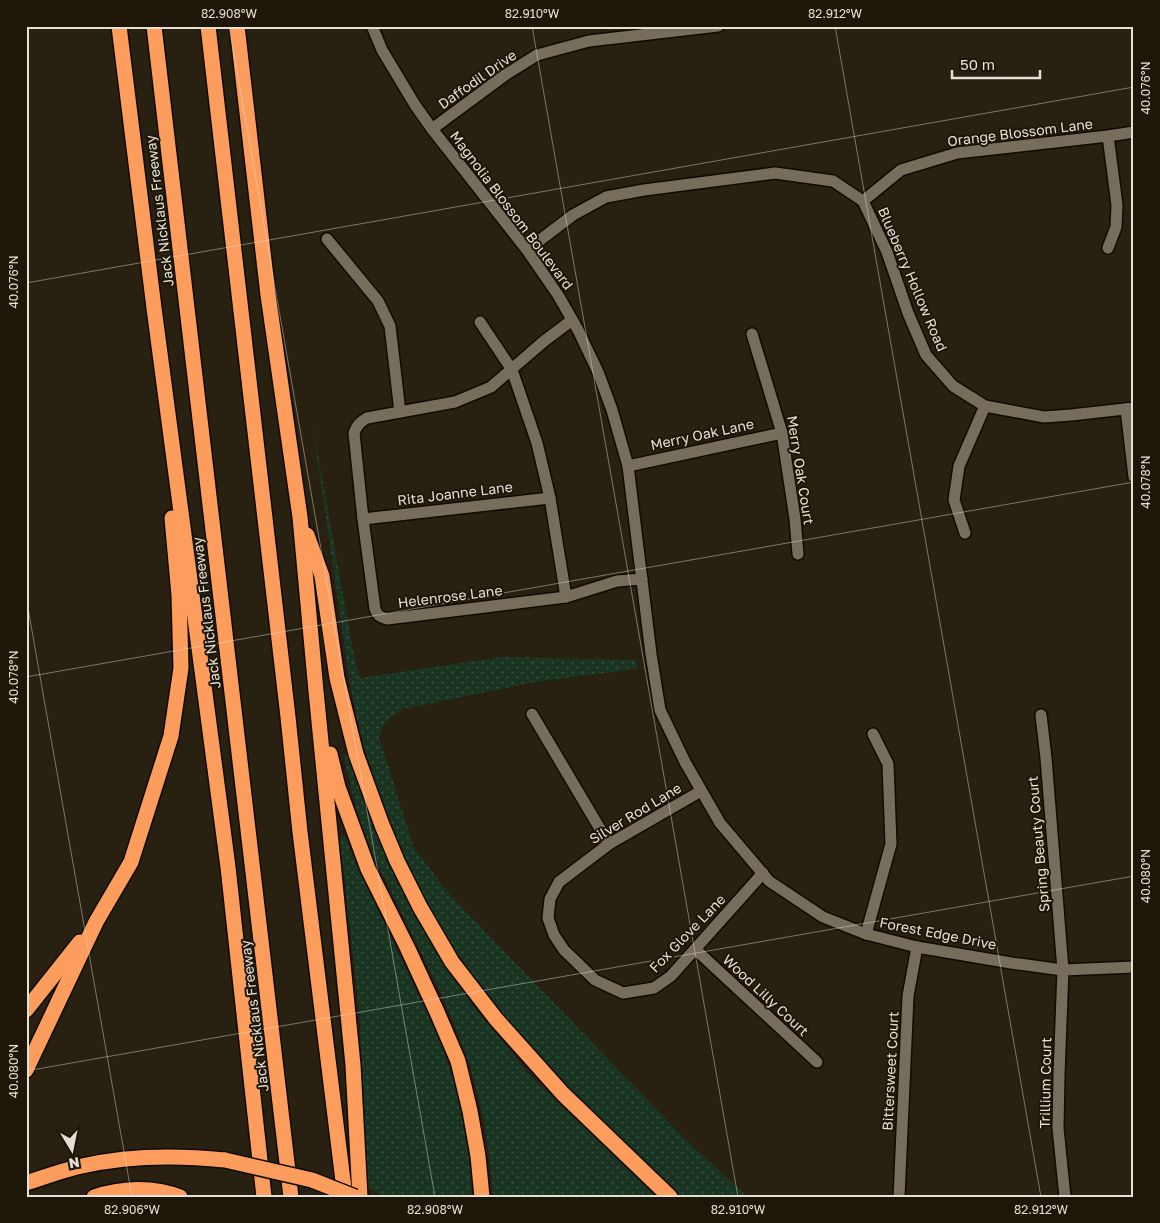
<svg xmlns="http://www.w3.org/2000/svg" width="1160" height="1223" font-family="'Golos Text',sans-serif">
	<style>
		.grass { fill: url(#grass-dots) }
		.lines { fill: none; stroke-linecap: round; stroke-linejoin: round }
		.minor-casing { stroke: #110a01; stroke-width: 14 }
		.highway-casing { stroke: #110a01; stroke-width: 18 }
		.minor { stroke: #766d5d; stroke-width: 11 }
		.highway { stroke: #fc9d5d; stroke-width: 15 }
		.highway-bridge-casing { stroke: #110a01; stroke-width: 18; stroke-linecap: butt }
		.highway-bridge { stroke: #fc9d5d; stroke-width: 15 }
		.ticks { fill: none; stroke: #e5e0d7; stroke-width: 1; stroke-opacity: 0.45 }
		.labels { text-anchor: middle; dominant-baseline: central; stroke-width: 4; stroke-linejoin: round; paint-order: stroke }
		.street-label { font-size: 14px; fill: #e5e0d7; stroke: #1e1709 }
		.neatline { fill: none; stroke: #e5e0d7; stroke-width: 2 }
		.ticks-label { font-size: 12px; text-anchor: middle; fill: #e5e0d7 }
	</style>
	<defs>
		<pattern id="grass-dots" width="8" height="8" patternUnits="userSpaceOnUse" patternTransform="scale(1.25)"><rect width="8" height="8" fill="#193522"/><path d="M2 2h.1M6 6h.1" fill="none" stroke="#3a5241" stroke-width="1.8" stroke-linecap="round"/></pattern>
	</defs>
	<rect width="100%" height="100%" fill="#282112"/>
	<g class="grass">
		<path d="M312,422l42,234 6,22 142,-21 135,3v9l-97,12 -137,28 -18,13 -6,15 35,111 36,47 238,247 60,55h-69c-48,-45 -97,-89 -141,-137 -10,-11 -22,-22 -31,-34 -18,-21 -33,-45 -47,-68 -56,-87 -92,-174 -110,-275z"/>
		<path d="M348,753c10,30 20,60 32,89 30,74 74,144 127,205 8,9 16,20 24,29 41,41 84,80 125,121h-163c-3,-54 -13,-106 -32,-156 -19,-51 -46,-99 -69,-148 -9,-18 -18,-36 -26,-55 -10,-27 -16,-56 -23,-84z"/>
		<path d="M345,836l10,26 82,173c7,18 14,36 19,54 10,35 14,72 16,108h-87l-18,-10 -3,-86 -5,-92 -19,-172z"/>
	</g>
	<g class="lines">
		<g class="minor-casing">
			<g id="minor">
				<path d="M372,26l10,24 33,55 17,24 95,121 31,45 20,35 20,42 14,38 16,56 23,188 9,56 25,52 35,61 49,58 54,36 43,17 51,13 94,16 52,7 71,-3"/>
				<path d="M432,129l73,-54 32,-20 52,-14 129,-15"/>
				<path d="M863,201l38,-31 56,-17 151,-17 26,-4"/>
				<path d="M327,239l51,62 12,25 10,86"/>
				<path d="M1108,248l8,-21 1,-22 -9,-69"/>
				<path d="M527,250l46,-35 33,-18 38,-7 131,-17 58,8 30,20 24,51 21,61 18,42 27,31 32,20 59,11 27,-2 63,-7"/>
				<path d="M572,320l-29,22 -52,45 -36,15 -88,16c-7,4 -10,7 -13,15l9,86 12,90c2,6 5,8 12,10l179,-22 51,-16 25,-2"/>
				<path d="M480,322l32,48 25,73 13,55 16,99"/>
				<path d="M752,334l30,99 13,86 3,35"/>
				<path d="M1126,409l8,68"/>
				<path d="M628,466l154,-33"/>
				<path d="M363,519l187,-21"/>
				<path d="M965,533l-11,-33 5,-34 26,-60"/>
				<path d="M532,714l77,130"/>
				<path d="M1041,715l5,43 17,212 -4,105 -1,53 7,69"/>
				<path d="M701,791l-92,53 -50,38 -9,17 -2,19 6,17 10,15 31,30 28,13 31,-5 17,-12 92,-103"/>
				<path d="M866,934l25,-90 -3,-80 -15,-30"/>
				<path d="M695,949l122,113"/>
				<path d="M899,1197l9,-201 9,-49"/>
			</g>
		</g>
		<g class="highway-casing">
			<g id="highway">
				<path d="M119,26l35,282 74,559 36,330"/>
				<path d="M154,26l137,1171"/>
				<path d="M208,26l80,691 12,115 45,365"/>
				<path d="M237,26l31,269 32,222 16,174 37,374 7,132"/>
				<path d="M307,535l15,41 15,102 19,76 26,71 15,36 23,46 32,55 44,57 67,75 107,103"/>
				<path d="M330,754l8,33 30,82 39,78 30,65 21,49 12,50 8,45 4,41"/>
				<path d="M26,1010l54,-68"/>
				<path d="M26,1070l70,-148 35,-60 40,-126 10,-68 -2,-73 -7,-77"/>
				<path d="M26,1183c19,-6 37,-13 56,-17 47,-11 95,-11 143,-6"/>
				<path d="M94,1197c27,-9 58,-11 86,0"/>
			</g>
		</g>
		<use href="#minor" class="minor"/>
		<use href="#highway" class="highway"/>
		<g class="highway-bridge-casing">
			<path id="highway-bridge" d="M225,1160l87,20 43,17"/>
		</g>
		<use href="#highway-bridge" class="highway-bridge"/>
	</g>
	<path class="ticks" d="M229,26l206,1171M532,26l206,1171M835,26l206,1171M26,283l1108,-196M26,597l106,600M26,677l1108,-195M26,1071l1108,-195"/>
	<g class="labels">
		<g class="street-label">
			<text transform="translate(477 79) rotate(-35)">Daffodil Drive</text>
			<text transform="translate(1020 132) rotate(-7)">Orange Blossom Lane</text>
			<text transform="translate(512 210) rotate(53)">Magnolia Blossom Boulevard</text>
			<text transform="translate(159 211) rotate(-97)">Jack Nicklaus Freeway</text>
			<text transform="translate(913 279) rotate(67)">Blueberry Hollow Road</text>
			<text transform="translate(702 434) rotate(-12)">Merry Oak Lane</text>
			<text transform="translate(801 470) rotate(81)">Merry Oak Court</text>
			<text transform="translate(455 493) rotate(-7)">Rita Joanne Lane</text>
			<text transform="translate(450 596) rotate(-7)">Helenrose Lane</text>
			<text transform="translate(206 613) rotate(-97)">Jack Nicklaus Freeway</text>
			<text transform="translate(635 813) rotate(-31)">Silver Rod Lane</text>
			<text transform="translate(1038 844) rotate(-95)">Spring Beauty Court</text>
			<text transform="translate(687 933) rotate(-46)">Fox Glove Lane</text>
			<text transform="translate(938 933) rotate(11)">Forest Edge Drive</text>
			<text transform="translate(766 995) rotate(43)">Wood Lilly Court</text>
			<text transform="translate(254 1016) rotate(-97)">Jack Nicklaus Freeway</text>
			<text transform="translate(890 1071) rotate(-87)">Bittersweet Court</text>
			<text transform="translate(1045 1083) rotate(-89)">Trillium Court</text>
		</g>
	</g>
	<rect width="1160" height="1223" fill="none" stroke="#1e1709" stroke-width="55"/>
	<g transform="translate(72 1150) rotate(170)" stroke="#1e1709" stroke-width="4" paint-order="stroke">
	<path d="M0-4L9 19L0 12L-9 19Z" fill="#e5e0d7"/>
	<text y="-8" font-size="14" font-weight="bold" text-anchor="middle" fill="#e5e0d7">N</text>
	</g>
	<path d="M952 70v8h88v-8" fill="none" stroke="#e5e0d7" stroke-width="2.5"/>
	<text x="960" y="70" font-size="15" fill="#e5e0d7" stroke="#1e1709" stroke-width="4" paint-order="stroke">50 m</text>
	<rect x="28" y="28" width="1104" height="1168" class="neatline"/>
	<g class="ticks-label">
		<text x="229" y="18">82.908°W</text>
		<text x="532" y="18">82.910°W</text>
		<text x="835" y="18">82.912°W</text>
		<text transform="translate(1146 88) rotate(-90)" y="4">40.076°N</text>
		<text transform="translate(14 282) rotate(-90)" y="4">40.076°N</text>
		<text transform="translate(1146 482) rotate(-90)" y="4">40.078°N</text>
		<text transform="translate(14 677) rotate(-90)" y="4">40.078°N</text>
		<text transform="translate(1146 876) rotate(-90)" y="4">40.080°N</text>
		<text transform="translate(14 1071) rotate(-90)" y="4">40.080°N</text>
		<text x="132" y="1214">82.906°W</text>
		<text x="435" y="1214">82.908°W</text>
		<text x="738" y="1214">82.910°W</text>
		<text x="1041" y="1214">82.912°W</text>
	</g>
</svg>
